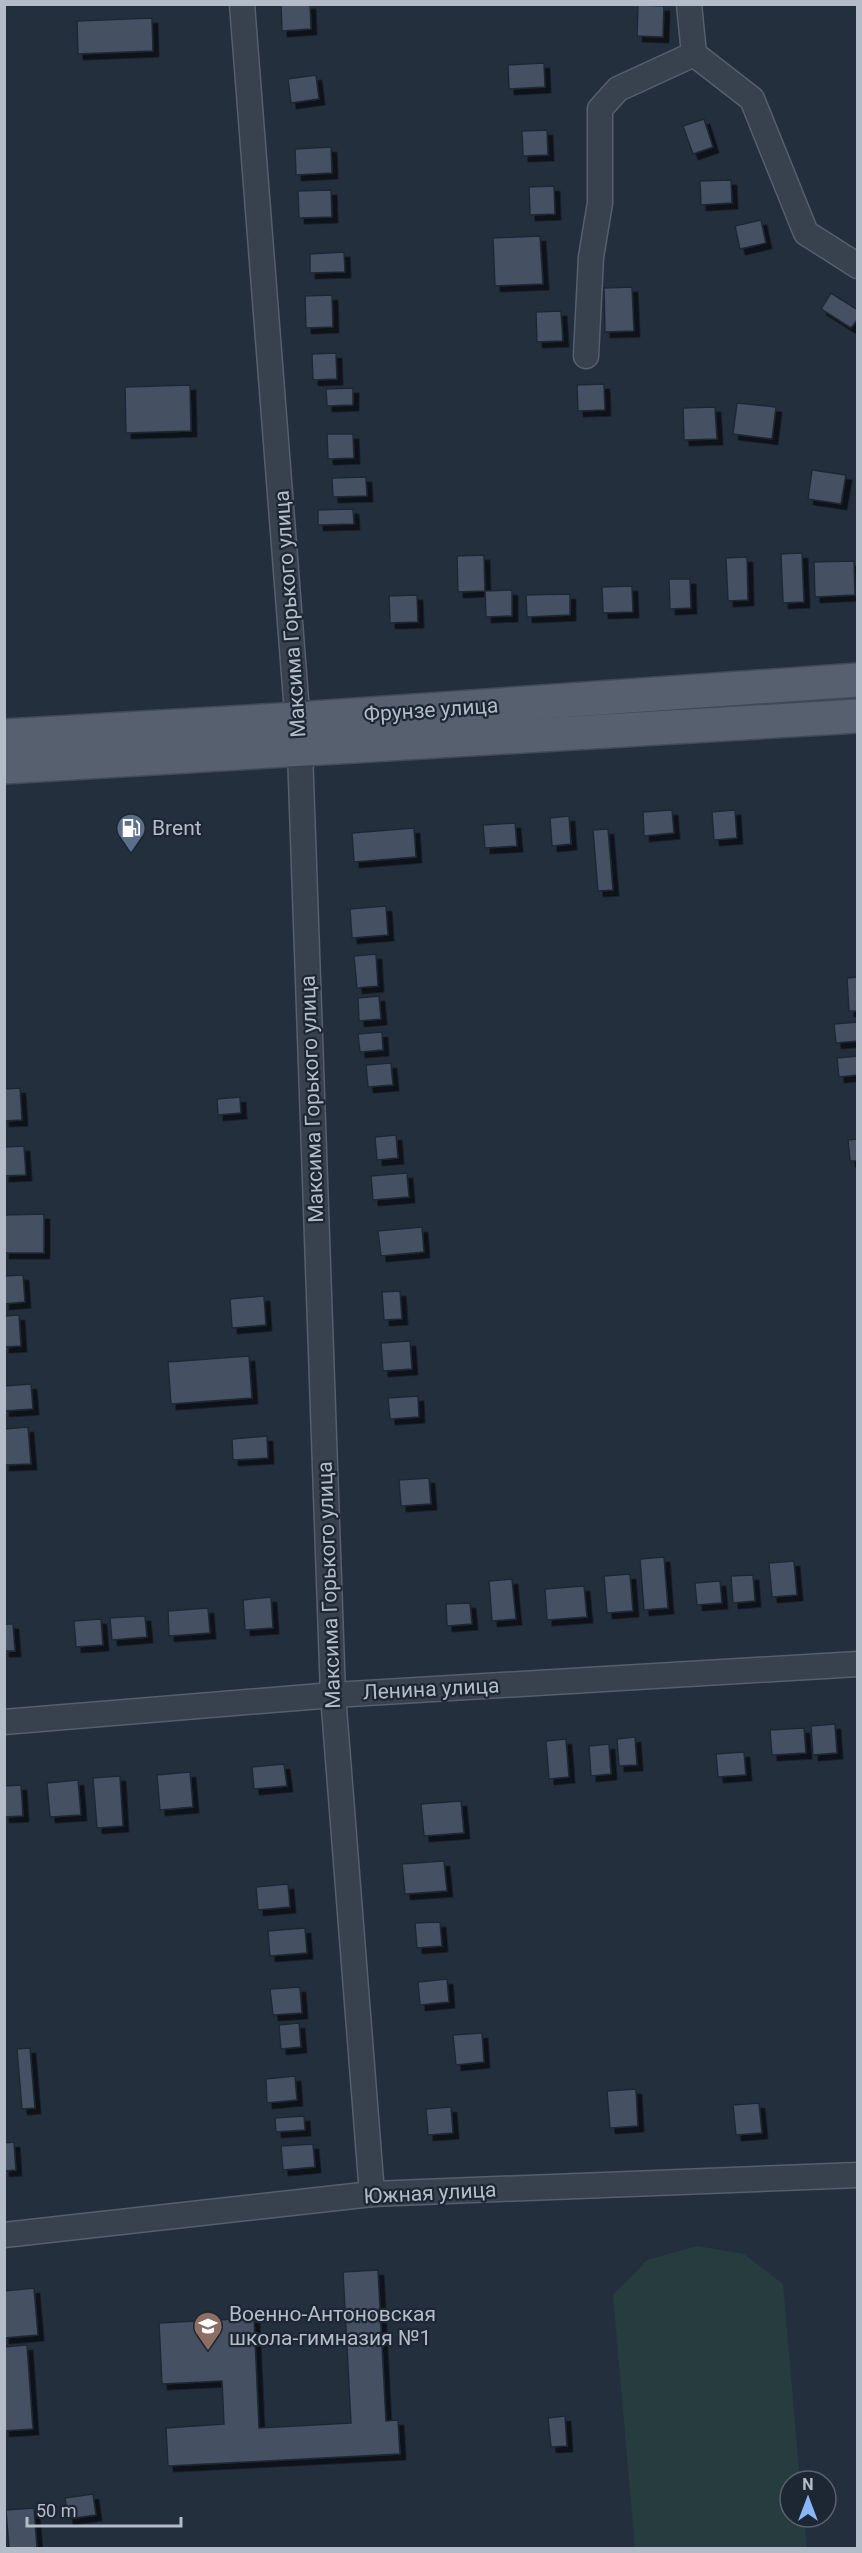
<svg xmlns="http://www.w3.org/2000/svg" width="862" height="2553" font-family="Roboto,sans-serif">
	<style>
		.green { fill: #263c3f }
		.building { fill: #455162; stroke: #1f2835; stroke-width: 1.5; filter: url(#shadow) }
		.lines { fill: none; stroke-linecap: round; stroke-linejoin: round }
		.minor-casing { stroke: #565f6c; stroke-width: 27 }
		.primary-casing { stroke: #414a57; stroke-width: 36 }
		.minor { stroke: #38414e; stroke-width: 24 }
		.primary { stroke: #56606e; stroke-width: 33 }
		.labels { text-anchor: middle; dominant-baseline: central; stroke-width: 4.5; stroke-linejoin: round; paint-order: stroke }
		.street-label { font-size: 21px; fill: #b4bcc9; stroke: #1d2633 }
		.poi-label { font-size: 21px; fill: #b4bcc9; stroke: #1d2633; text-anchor: start }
	</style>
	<defs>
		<filter id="shadow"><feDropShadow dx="5.5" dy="5.5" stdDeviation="0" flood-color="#0009"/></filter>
	</defs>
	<rect width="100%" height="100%" fill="#242f3e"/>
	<path class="green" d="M697,2246l47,8 39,30 17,197h-10v36h14l3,31h-172l-22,-253 34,-35z"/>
	<g class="building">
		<path d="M310,4l1,25 -29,2 -1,-26z"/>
		<path d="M638,5l26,1 -1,31 -26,-1z"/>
		<path d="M152,18l1,33 -75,3 -1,-33z"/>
		<path d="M544,63l1,24 -36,2 -1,-24z"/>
		<path d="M316,75l3,24 -28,4 -3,-24z"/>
		<path d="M704,119l9,28 -20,7 -10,-28z"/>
		<path d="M547,130l1,25 -25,1 -1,-25z"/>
		<path d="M331,147l1,26 -36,2 -1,-26z"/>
		<path d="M731,180l1,23 -31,2 -1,-24z"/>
		<path d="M554,186l1,28 -25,1 -1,-28z"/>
		<path d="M331,190l1,27 -33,1 -1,-27z"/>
		<path d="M761,220l5,23 -26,6 -5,-23z"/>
		<path d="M540,236l3,48 -48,2 -2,-48z"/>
		<path d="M344,252l1,20 -35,1v-19z"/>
		<path d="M632,287l2,44 -29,1 -1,-44z"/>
		<path d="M831,293l27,17v9l-7,9 -30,-19z"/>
		<path d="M332,295l1,32 -27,1 -1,-32z"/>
		<path d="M561,311l2,30 -26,1 -1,-30z"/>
		<path d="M336,353l1,26 -24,1 -1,-26z"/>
		<path d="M604,384l1,26 -27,1 -1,-26z"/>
		<path d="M190,385l1,46 -65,2 -1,-46z"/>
		<path d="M353,388v17l-26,1 -1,-17z"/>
		<path d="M737,403l39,4 -4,32 -39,-5z"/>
		<path d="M715,407l2,32 -33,1 -1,-32z"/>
		<path d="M327,434h26l1,24 -26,1z"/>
		<path d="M812,470l34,5 -5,29 -33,-5z"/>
		<path d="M366,477l1,19 -34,1 -1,-19z"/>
		<path d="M353,509l1,15 -36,1v-15z"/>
		<path d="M802,553l2,49 -21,1 -2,-49z"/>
		<path d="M484,555l1,36 -27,1 -1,-36z"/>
		<path d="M747,557l1,43 -20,1 -2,-43z"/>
		<path d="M854,561l1,34 -40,2 -1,-35z"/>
		<path d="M669,579h21l1,29 -21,1z"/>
		<path d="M632,586l1,26 -30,1 -1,-26z"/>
		<path d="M512,590v26l-26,1 -1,-26z"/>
		<path d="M570,594v21l-43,2 -1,-22z"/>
		<path d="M417,595l1,27 -28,1 -1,-27z"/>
		<path d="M672,810l2,23 -30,3 -1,-24z"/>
		<path d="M735,810l2,28 -23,2 -2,-28z"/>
		<path d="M569,816l2,28 -19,2 -2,-28z"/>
		<path d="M515,823l2,23 -32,2 -2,-23z"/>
		<path d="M414,828l2,29 -62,5 -2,-29z"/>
		<path d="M608,829l5,61 -15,1 -5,-61z"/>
		<path d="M386,906l2,29 -36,3 -2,-29z"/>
		<path d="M376,954l2,32 -21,2 -3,-32z"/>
		<path d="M858,977v34h-9l-2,-33z"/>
		<path d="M379,996l2,23 -22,2 -1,-23z"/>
		<path d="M858,1022v19l-22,2 -2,-19z"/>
		<path d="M382,1032l1,18 -23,2 -2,-18z"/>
		<path d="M858,1056v19l-19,2 -2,-19z"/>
		<path d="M391,1063l2,22 -25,2 -2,-22z"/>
		<path d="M20,1088l2,32 -18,1v-32z"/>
		<path d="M240,1097l1,16 -23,2 -1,-16z"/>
		<path d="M396,1135l2,23 -21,2 -2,-23z"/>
		<path d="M858,1139v22h-8l-2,-21z"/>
		<path d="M24,1146l2,29 -22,1v-29z"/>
		<path d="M407,1173l2,24 -36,3 -2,-24z"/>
		<path d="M44,1214v39h-40v-38z"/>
		<path d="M422,1227l2,25 -43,4 -3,-25z"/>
		<path d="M23,1275l2,27 -21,2v-28z"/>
		<path d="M400,1291l2,28 -18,1 -2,-28z"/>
		<path d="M264,1296l2,29 -34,3 -2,-29z"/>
		<path d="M19,1315l2,31 -17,1v-31z"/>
		<path d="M410,1341l2,28 -29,2 -2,-28z"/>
		<path d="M249,1356l3,42 -81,6 -3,-42z"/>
		<path d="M31,1384l2,25 -29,2v-25z"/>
		<path d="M418,1396l1,21 -29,2 -2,-21z"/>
		<path d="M28,1427l3,37 -27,1v-36z"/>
		<path d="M267,1436l1,22 -35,2 -1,-21z"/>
		<path d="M429,1478l2,26 -30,2 -2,-26z"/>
		<path d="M664,1557l4,51 -24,2 -4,-51z"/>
		<path d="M794,1561l3,34 -25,2 -3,-34z"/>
		<path d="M630,1574l3,37 -26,2 -3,-37z"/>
		<path d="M753,1575l2,26 -22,2 -2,-27z"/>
		<path d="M512,1579l4,40 -24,2 -3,-40z"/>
		<path d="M720,1581l2,22 -25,2 -2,-22z"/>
		<path d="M584,1586l3,31 -40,3 -2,-31z"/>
		<path d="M271,1597l2,31 -28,2 -2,-30z"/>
		<path d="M470,1603l2,21 -25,2 -1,-22z"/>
		<path d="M208,1608l2,25 -41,3 -1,-25z"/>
		<path d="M145,1616l2,21 -35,3 -2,-22z"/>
		<path d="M101,1619l2,26 -27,2 -2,-26z"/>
		<path d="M4,1624h9l2,27h-11z"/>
		<path d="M835,1724l2,29 -24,2 -2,-29z"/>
		<path d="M804,1728l2,25 -34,2 -2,-25z"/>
		<path d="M635,1737l2,28 -18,1 -2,-27z"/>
		<path d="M566,1739l3,38 -20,2 -3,-38z"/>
		<path d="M609,1744l2,30 -20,2 -2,-30z"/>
		<path d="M744,1752l2,23 -28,2 -2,-23z"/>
		<path d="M284,1764l3,22 -33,3 -2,-22z"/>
		<path d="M190,1772l3,35 -33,3 -3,-35z"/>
		<path d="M120,1776l3,50 -26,2 -4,-50z"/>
		<path d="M78,1780l3,35 -31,2 -3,-34z"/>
		<path d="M21,1785l2,31 -19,1v-31z"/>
		<path d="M461,1801l3,32 -40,3 -3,-32z"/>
		<path d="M444,1861l3,30 -42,3 -3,-30z"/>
		<path d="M288,1884l2,23 -32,3 -2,-23z"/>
		<path d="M440,1922l2,24 -25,2 -2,-25z"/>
		<path d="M305,1928l2,25 -37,3 -2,-25z"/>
		<path d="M447,1979l2,23 -29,3 -2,-23z"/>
		<path d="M300,1987l2,26 -29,2 -3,-26z"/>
		<path d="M299,2023l2,24 -20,2 -2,-24z"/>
		<path d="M482,2033l2,29 -28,3 -3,-30z"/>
		<path d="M30,2048l5,60 -13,1 -5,-60z"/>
		<path d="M295,2076l2,24 -30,3 -1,-24z"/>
		<path d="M636,2089l2,37 -28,2 -3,-37z"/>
		<path d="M759,2103l3,30 -26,2 -3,-30z"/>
		<path d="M451,2107l2,26 -25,2 -2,-26z"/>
		<path d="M304,2116l1,14 -29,2 -1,-14z"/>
		<path d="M14,2142l2,28 -12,1v-28z"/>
		<path d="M313,2144l2,23 -32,3 -2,-24z"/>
		<path d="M378,2270l8,151 12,-1 2,34 -232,12 -2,-38 58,-4 -2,-43 -60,3 -3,-61 95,-5 5,110 92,-5 -8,-151z"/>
		<path d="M34,2288l4,47 -34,3v-47z"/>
		<path d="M27,2345l6,84 -29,2v-84z"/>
		<path d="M565,2416l2,30 -16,1 -3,-29z"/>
		<path d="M93,2494l3,21 -28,4 -3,-21z"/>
		<path d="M34,2508l3,40h-28l-3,-38z"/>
	</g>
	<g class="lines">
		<g class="minor-casing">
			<g id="minor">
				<path d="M242,4l58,747 33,944 39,499"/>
				<path d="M689,4l5,50 58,45 54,134 52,33"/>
				<path d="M586,356l5,-99 9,-54v-94l18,-20 76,-35"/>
				<path d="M4,1722l329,-27 525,-31"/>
				<path d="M4,2235l368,-41 486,-19"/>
			</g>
		</g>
		<g class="primary-casing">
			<g id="primary">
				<path d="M4,736l294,-17 560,-39"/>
				<path d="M4,767l854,-51"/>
			</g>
		</g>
		<use href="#minor" class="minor"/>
		<use href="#primary" class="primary"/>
	</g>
	<defs>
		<g id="fuel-pin" transform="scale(1.5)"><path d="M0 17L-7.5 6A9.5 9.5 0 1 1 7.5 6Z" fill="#5c6f8a" stroke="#1d2633"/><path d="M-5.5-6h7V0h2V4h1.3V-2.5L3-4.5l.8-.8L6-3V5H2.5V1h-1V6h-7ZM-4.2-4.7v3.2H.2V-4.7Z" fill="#fff"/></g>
		<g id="school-pin" transform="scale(1.5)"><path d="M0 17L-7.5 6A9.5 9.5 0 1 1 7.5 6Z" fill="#8d6e63" stroke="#1d2633"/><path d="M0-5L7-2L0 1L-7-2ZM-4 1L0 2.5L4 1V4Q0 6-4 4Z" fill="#fff"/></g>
	</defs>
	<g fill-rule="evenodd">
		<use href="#fuel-pin" x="131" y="828"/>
		<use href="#school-pin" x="208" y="2326"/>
	</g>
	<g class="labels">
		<g class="street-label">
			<text transform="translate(290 614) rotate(-94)">Максима Горького улица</text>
			<text transform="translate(431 710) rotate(-4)">Фрунзе улица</text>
			<text transform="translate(312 1099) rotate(-92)">Максима Горького улица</text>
			<text transform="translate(329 1585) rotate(-92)">Максима Горького улица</text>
			<text transform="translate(431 1689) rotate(-3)">Ленина улица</text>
			<text transform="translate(430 2193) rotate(-3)">Южная улица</text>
		</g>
		<g class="poi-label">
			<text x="152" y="828">Brent</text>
			<text x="229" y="2314">Военно-Антоновская<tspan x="229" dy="24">школа-гимназия №1</tspan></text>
		</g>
	</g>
	<rect width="862" height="2553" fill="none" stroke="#b4bcc9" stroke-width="12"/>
	<g transform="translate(808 2499)"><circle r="28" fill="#1d2633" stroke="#59626f" stroke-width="1.5"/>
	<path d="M0-4.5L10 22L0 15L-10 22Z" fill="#8ab4f8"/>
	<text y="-9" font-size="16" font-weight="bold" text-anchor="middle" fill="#b4bcc9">N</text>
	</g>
	<path d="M27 2517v9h154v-9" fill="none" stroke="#b4bcc9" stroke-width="3"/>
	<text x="36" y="2517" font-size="18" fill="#b4bcc9" stroke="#1d2633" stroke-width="4.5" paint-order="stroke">50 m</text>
</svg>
